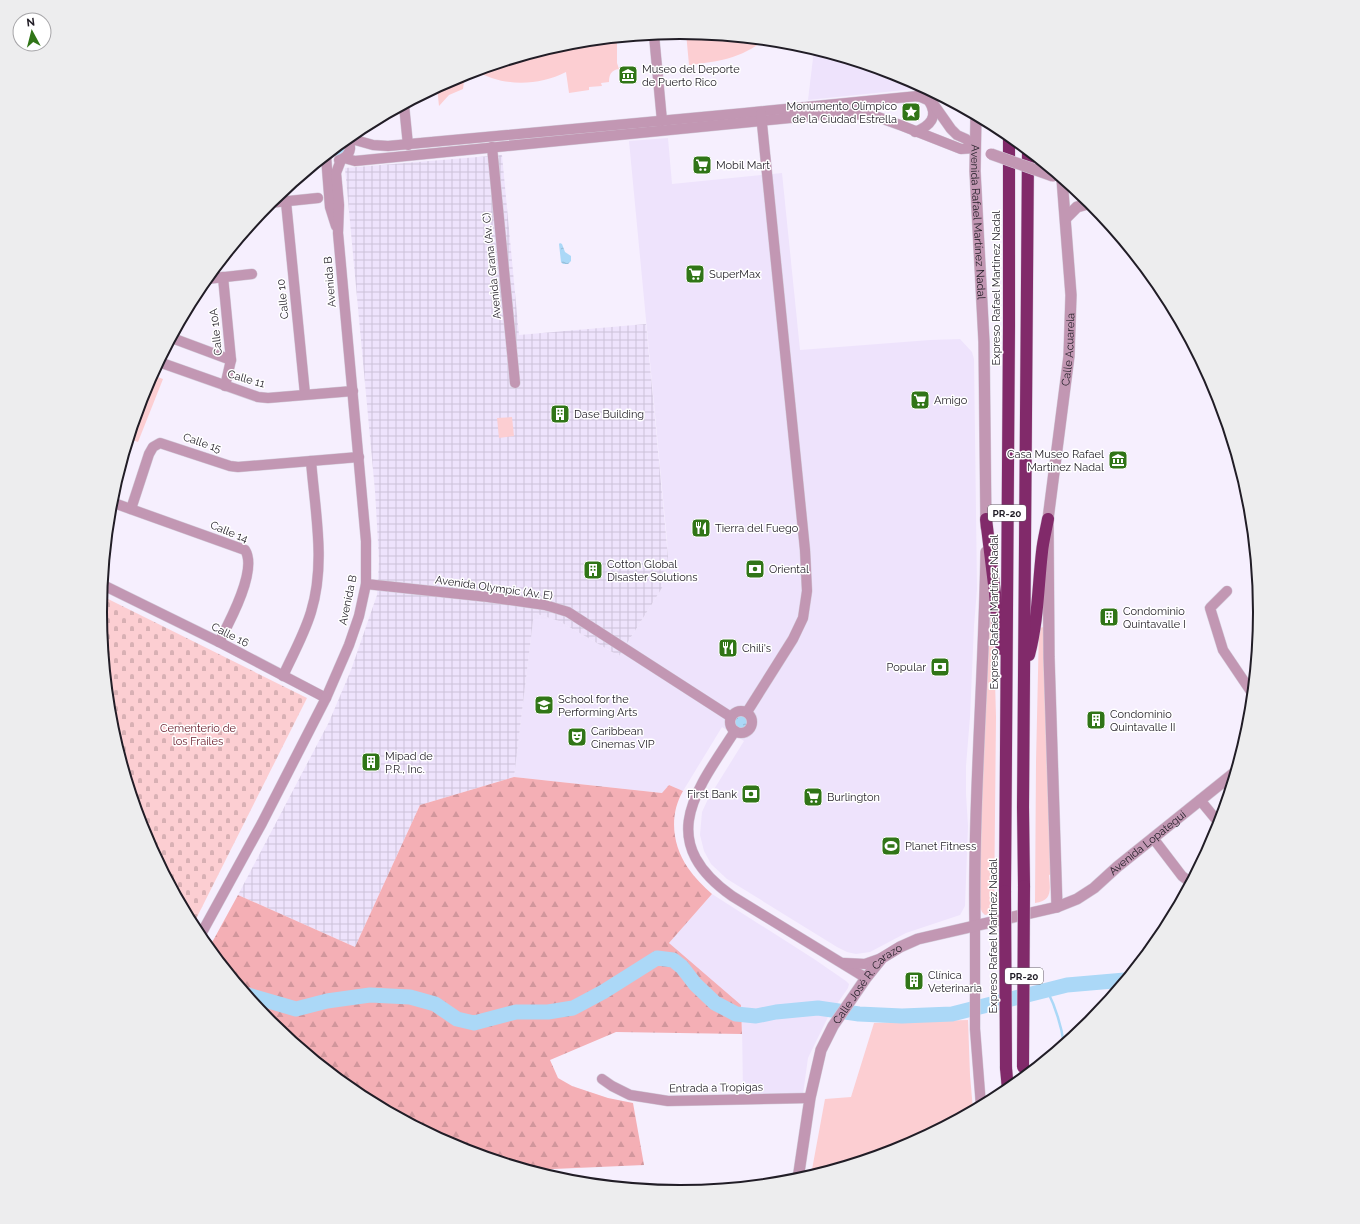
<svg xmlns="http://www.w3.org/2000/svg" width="1360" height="1224" font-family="Raleway,sans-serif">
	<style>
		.built { fill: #eee3fc }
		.industrial { fill: url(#industrial-grid) }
		.grass { fill: #fcced2 }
		.forest { fill: url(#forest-firs) }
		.cemetery { fill: url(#cemetery-stones) }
		.water { fill: url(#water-ripples) }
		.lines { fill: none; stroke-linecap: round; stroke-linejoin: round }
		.stream { stroke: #abd8f7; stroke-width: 2.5 }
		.river { stroke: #abd8f7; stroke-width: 15 }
		.minor-casing { stroke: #d4cddb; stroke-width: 11 }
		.tertiary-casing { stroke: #d4cddb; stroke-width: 12 }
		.motorway-casing { stroke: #d4cddb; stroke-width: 13 }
		.minor { stroke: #c297b3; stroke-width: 10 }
		.tertiary { stroke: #c297b3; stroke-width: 11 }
		.motorway { stroke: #812a6a; stroke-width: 12 }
		.tertiary-bridge-casing { stroke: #d4cddb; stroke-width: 12; stroke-linecap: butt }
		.motorway-bridge-casing { stroke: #d4cddb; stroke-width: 13; stroke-linecap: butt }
		.tertiary-bridge { stroke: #c297b3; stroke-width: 11 }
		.motorway-bridge { stroke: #812a6a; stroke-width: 12 }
		.labels { text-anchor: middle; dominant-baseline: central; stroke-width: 3; stroke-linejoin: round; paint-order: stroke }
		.shield { fill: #fff; stroke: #646167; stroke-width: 1 }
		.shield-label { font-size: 10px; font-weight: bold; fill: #211d26 }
		.poi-label { font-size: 11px; fill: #211d26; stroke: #fff; text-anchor: start }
		.street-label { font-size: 11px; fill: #211d26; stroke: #fff }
		.park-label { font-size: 11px; fill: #671929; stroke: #fff }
		.rim { fill: none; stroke: #211d26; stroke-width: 2 }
	</style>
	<defs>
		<pattern id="industrial-grid" width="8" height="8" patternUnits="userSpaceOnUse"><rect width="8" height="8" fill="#eee3fc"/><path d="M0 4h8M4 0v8" fill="none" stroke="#ccc2d8"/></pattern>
		<pattern id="forest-firs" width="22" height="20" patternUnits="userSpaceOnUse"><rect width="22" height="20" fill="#f4afb5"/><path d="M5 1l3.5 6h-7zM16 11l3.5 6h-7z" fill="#d1969c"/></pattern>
		<pattern id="cemetery-stones" width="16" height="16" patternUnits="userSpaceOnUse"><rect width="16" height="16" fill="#fcced2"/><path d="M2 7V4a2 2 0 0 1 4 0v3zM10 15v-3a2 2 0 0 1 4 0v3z" fill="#d8b0b4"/></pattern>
		<pattern id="water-ripples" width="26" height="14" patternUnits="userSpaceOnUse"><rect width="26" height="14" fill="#abd8f7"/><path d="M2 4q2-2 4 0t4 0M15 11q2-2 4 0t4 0" fill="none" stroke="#93b9d4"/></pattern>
	</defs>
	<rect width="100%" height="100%" fill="#f6effe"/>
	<g class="built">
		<path d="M814,50l88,26 22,12 -116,12z"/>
		<path d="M668,138l4,46 110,-11 18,177 130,-10 30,-1 12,13 2,7 3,230 -3,37 -4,91 -4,49v28l2,32 -3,80 -5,9 -54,18 -36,19 -14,2 -9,-2 -10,-5 -110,-68 -16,-15 -7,-13 -4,-16 2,-23 6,-13 36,-58 -22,-14 -39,64 -14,-6 -6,8 -149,-16 20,-164 25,8 60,35 43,-68 6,-31 -1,-17 -38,-399z"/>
		<path d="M712,894l102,65 32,22 3,3 -1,4 -20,29 -20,41 -5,36h-60l-1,-71 -73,-80z"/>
	</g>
	<path class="industrial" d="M502,155l17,180 127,-11 22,233 -6,31 -43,68 -60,-35 -25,-8 -20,164 -94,28 -65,142 -117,-52 91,-173 22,-52 26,-75 2,-35 -4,-69 -30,-323z"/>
	<g class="grass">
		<path d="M686,33l78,7c-22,18 -47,22 -75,25z"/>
		<path d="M617,38v25l2,6c-8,1 -10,6 -10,13l-8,1 1,3 -13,1v3l-20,3 -3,-21c-28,14 -62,15 -90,-1l91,-28z"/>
		<path d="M465,74l-2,15 -14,6 -10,11 -2,-19 21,-11z"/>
		<path d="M152,375l11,4 -25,63 -9,-3 15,-49z"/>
		<path d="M512,417l2,19 -15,2 -2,-20z"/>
		<path d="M989,606h4l3,111 -2,196 -9,2 -3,-3 -5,-13 9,-199z"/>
		<path d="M1044,627l8,247 -3,1c1,14 4,26 -14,28l1,-141 3,-134z"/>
		<path d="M968,1020l2,55 3,35 -71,38 -91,27 14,-76 26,-2 23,-74z"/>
	</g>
	<path class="forest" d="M514,777l148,16 7,-8 14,6c-14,24 -11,54 5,77 7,10 15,18 24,26l-43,49 72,62 1,29 -126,-2 -66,28 8,18 14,8 36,12 25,5 11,62 -113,5 -73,-22 -100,-54 -88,-72 -61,-74 29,-53 117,52 65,-142z"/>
	<path class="cemetery" d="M102,596l205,102 -114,227 -49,-91 -33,-109 -11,-113z"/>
	<g class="water">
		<path d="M344,141l1,10 -7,5 -6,-1 -2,-2z"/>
		<path d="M560,243l2,1 3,8 6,4v5l-3,3h-5l-2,-2 -2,-18z"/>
		<circle cx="741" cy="722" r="8"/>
	</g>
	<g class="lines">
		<path class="stream" d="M1047,990c9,18 14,34 17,54"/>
		<path class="river" d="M248,995l48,14 31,-8 43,-6 40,2 25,7 22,15 17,4 42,-11h32l25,-4 30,-16 54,-34 16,2 9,7 13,17 20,19 21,11 20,2 20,-4 42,-4 41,6 43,2 50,-2 115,-29 58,-5"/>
		<g class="minor-casing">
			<g id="minor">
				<path d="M654,35l8,86"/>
				<path d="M404,105l4,40"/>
				<path d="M915,132c15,-6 24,-15 14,-31"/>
				<path d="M348,138l25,7 15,1 357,-33 173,-17 14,6 19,27 6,6 9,4 9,9"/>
				<path d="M492,147l23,236"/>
				<path d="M326,156l4,51 6,19"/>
				<path d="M344,158l11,3 486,-48 34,3 25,9 61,24 14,-1"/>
				<path d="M339,160c11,-3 14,-13 8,-22"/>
				<path d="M286,202l19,192"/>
				<path d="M269,203l49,-5"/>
				<path d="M223,277l8,83 -6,26"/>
				<path d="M207,279l45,-5"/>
				<path d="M172,338l59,22"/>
				<path d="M159,362l99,35 10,1 85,-7"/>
				<path d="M111,502l134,48c13,20 -16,73 -26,92"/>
				<path d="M131,509l18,-55 4,-7 7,-4 70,23 8,1 121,-10"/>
				<path d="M366,584l122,13 57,8 23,7 163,105"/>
				<path d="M103,585l116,57 107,56"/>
				<path d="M1227,591l-17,17 13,42 29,43"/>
				<path d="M283,676c9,-20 21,-41 28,-64 15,-48 4,-101 0,-151"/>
				<circle cx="741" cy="722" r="11"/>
				<path d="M747,712l46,-73 10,-21 4,-27 -2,-41 -44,-436"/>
				<path d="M735,731c-40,61 -80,110 -3,165l134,82"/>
				<path d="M1224,782l6,6"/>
				<path d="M1200,800l19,23"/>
				<path d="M1153,838l29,38 8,6"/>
				<path d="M975,926v103l6,77"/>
				<path d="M200,936l62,-113 64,-125 23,-53 10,-29 7,-32v-43l-28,-308 1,-28 -3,-32 5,-13"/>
				<path d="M844,963l21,1 17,-6"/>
				<path d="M602,1079l10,7 18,9 38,6 142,-3"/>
			</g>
		</g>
		<g class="tertiary-casing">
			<g id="tertiary">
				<path d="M918,96l17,-2"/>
				<path id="s1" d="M976,116l-1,55 9,171 2,185"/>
				<path d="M1066,218l11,-11 14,-4"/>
				<path id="s2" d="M1057,907l-8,-250 -1,-138 21,-163 2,-61 -9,-116"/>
				<path d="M975,926c-2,-125 9,-249 11,-374"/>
				<path id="s3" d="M798,1179l12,-81 11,-48 12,-24 33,-48 16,-20 18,-11 18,-8 139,-32 20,-8 17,-11 23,-21 117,-94"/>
			</g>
		</g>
		<g class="motorway-casing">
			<g id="motorway">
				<path d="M986,519l9,74 3,39 4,17"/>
				<path d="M1029,655c9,-34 9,-68 13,-103 1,-11 4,-22 6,-33"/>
				<path d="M1024,886l-1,-79 5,-656"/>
				<path d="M1005,891l4,-565v-191"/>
				<path d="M1006,1068l2,22"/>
			</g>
		</g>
		<use href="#minor" class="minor"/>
		<use href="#tertiary" class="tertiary"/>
		<use href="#motorway" class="motorway"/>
		<g class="tertiary-bridge-casing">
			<path id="tertiary-bridge" d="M991,154l62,22"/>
		</g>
		<g class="motorway-bridge-casing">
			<g id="motorway-bridge">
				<path d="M1005,891l1,177"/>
				<path d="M1023,1067l1,-181"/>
			</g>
		</g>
		<use href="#tertiary-bridge" class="tertiary-bridge"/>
		<use href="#motorway-bridge" class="motorway-bridge"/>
	</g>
	<defs>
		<g id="museum-square" transform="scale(1)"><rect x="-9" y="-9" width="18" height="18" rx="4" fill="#307517" stroke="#fff"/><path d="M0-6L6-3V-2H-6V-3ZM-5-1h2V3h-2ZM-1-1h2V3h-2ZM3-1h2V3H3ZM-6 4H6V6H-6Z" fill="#fff"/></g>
		<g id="sight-square" transform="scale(1)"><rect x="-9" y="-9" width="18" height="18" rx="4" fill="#307517" stroke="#fff"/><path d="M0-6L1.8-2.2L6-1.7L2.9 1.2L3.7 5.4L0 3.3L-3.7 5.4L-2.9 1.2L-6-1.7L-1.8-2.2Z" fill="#fff"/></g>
		<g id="supermarket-square" transform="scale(1)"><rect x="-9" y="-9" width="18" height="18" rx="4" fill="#307517" stroke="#fff"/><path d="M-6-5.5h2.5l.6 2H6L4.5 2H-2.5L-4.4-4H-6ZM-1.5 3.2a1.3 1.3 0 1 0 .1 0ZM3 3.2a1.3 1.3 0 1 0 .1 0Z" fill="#fff"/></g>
		<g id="building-square" transform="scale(1)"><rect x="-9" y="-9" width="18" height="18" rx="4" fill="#307517" stroke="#fff"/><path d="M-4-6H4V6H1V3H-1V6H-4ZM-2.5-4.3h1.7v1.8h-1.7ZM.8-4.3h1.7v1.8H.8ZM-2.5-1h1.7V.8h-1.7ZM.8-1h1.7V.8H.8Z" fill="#fff"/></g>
		<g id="restaurant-square" transform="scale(1)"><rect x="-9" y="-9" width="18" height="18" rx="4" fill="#307517" stroke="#fff"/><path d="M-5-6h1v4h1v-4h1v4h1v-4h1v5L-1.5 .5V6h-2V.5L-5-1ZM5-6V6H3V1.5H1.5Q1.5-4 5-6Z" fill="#fff"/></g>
		<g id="bank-square" transform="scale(1)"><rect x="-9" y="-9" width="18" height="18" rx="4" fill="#307517" stroke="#fff"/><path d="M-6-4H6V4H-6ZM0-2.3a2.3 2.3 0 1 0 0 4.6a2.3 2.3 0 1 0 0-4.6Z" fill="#fff"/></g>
		<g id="school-square" transform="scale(1)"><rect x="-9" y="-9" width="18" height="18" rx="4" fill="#307517" stroke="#fff"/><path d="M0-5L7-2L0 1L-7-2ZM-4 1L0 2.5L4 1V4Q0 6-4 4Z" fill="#fff"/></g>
		<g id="theatre-square" transform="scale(1)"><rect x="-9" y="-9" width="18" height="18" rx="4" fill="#307517" stroke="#fff"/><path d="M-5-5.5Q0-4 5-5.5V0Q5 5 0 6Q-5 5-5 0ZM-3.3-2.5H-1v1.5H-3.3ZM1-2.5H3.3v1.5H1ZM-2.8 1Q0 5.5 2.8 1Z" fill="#fff"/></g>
		<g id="stadium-square" transform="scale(1)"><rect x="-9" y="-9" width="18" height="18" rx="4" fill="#307517" stroke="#fff"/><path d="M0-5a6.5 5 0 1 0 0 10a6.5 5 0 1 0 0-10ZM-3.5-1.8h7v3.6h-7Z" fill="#fff"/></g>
	</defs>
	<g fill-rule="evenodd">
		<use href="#museum-square" x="628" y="75"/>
		<use href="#sight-square" x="911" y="112"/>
		<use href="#supermarket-square" x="702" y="165"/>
		<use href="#supermarket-square" x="695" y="274"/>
		<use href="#supermarket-square" x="920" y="400"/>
		<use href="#building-square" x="560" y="414"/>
		<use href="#museum-square" x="1118" y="460"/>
		<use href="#restaurant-square" x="701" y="528"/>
		<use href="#bank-square" x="755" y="569"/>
		<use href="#building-square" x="593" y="570"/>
		<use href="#building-square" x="1109" y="617"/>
		<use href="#restaurant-square" x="728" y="648"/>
		<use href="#bank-square" x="940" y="667"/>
		<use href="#school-square" x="544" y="705"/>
		<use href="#building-square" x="1096" y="720"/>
		<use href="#theatre-square" x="577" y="737"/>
		<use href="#building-square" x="371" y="762"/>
		<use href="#bank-square" x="751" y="794"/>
		<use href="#supermarket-square" x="813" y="797"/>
		<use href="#stadium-square" x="891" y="846"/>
		<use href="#building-square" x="914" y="981"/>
	</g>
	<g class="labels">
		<g class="shield">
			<rect x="988" y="505" width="38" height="16" rx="3"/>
			<rect x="1005" y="968" width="38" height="16" rx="3"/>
		</g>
		<g class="shield-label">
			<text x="1007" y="513">PR-20</text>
			<text x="1024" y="976">PR-20</text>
		</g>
		<g class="poi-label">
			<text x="642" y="69">Museo del Deporte<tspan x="642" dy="13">de Puerto Rico</tspan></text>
			<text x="897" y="106" text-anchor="end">Monumento Olímpico<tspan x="897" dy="13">de la Ciudad Estrella</tspan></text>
			<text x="716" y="165">Mobil Mart</text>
			<text x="709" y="274">SuperMax</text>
			<text x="934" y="400">Amigo</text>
			<text x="574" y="414">Dase Building</text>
			<text x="1104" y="454" text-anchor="end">Casa Museo Rafael<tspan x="1104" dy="13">Martinez Nadal</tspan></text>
			<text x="715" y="528">Tierra del Fuego</text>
			<text x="607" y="564">Cotton Global<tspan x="607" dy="13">Disaster Solutions</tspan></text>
			<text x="769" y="569">Oriental</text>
			<text x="1123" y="611">Condominio<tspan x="1123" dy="13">Quintavalle I</tspan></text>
			<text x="742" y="648">Chili's</text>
			<text x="926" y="667" text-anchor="end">Popular</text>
			<text x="558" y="699">School for the<tspan x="558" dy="13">Performing Arts</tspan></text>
			<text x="1110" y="714">Condominio<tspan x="1110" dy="13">Quintavalle II</tspan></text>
			<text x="591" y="731">Caribbean<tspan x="591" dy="13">Cinemas VIP</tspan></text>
			<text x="385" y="756">Mipad de<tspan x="385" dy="13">P.R., Inc.</tspan></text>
			<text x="737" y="794" text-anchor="end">First Bank</text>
			<text x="827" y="797">Burlington</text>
			<text x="905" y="846">Planet Fitness</text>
			<text x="928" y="975">Clínica<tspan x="928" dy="13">Veterinaria</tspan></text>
		</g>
		<g class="street-label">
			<text stroke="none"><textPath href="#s1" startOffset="106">Avenida Rafael Martínez Nadal</textPath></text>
			<text transform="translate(492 266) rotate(-96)">Avenida Grana (Av. C)</text>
			<text transform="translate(330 282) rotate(-95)">Avenida B</text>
			<text transform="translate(996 288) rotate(-90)">Expreso Rafael Martínez Nadal</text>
			<text transform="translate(283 299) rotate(-96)">Calle 10</text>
			<text transform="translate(216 332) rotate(-96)">Calle 10A</text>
			<text stroke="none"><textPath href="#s2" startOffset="559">Calle Acuarela</textPath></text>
			<text transform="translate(246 379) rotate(16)">Calle 11</text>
			<text transform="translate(202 443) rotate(19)">Calle 15</text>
			<text transform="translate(229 532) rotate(22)">Calle 14</text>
			<text transform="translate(494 588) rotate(8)">Avenida Olympic (Av. E)</text>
			<text transform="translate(348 600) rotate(-78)">Avenida B</text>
			<text transform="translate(994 612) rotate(-90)">Expreso Rafael Martínez Nadal</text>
			<text transform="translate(230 635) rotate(27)">Calle 16</text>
			<text stroke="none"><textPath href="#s3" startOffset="537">Avenida Lopategui</textPath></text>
			<text transform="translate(993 936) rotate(-90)">Expreso Rafael Martínez Nadal</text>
			<text stroke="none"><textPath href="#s3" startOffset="213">Calle José R. Carazo</textPath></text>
			<text transform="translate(716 1088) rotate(-1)">Entrada a Tropigas</text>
		</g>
		<g class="park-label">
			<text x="198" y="728">Cementerio de<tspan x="198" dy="13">los Frailes</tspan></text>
		</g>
	</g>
	<path d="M0 0H1360V1224H0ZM107 612a573 573 0 1 1 1146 0a573 573 0 1 1-1146 0Z" fill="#ededee" fill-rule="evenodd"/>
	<path class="rim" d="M107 612a573 573 0 1 1 1146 0a573 573 0 1 1-1146 0Z"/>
	<g transform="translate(32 32) rotate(353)"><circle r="19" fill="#ffffff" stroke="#a6a5a8"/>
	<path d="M0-3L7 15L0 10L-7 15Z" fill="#307517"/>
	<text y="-6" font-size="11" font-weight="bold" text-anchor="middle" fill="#211d26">N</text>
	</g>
</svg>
